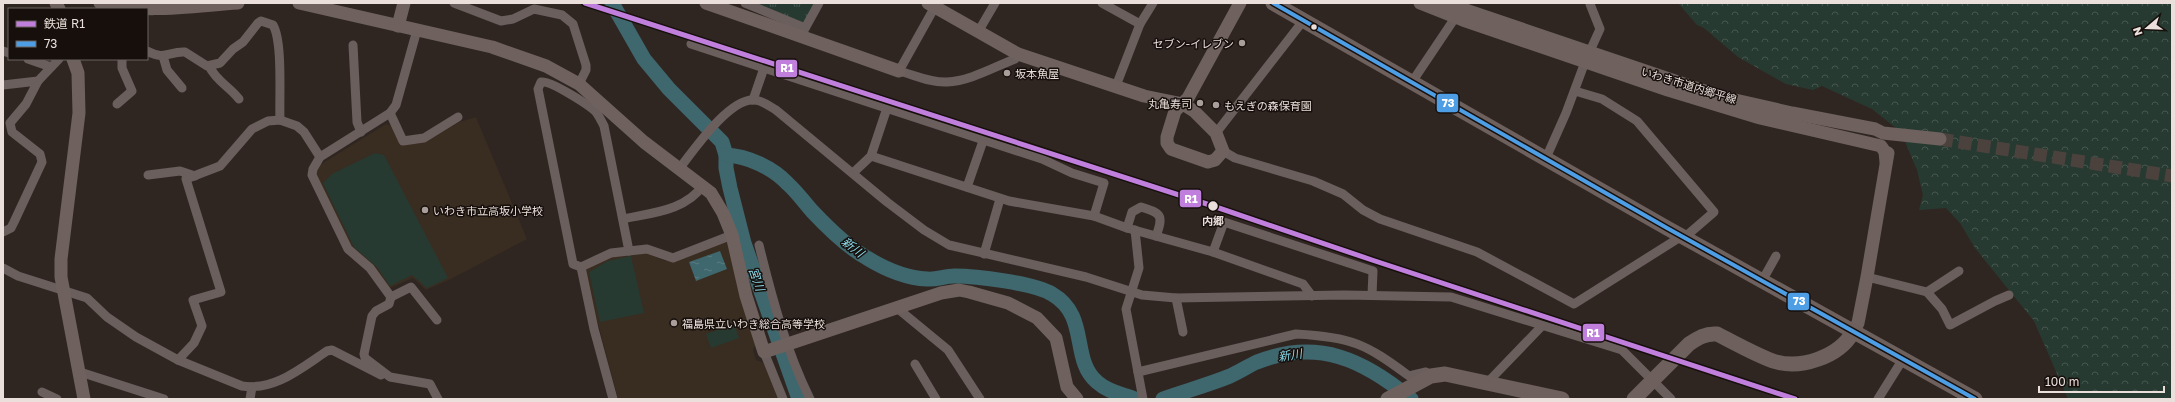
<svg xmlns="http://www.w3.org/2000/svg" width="2175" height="402" font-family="'Golos Text','Noto Sans JP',sans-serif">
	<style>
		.education { fill: #392c20 }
		.grass { fill: url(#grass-tufts) }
		.forest { fill: url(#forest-crowns) }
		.pitch { fill: #273a31 }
		.water { fill: url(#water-ripples) }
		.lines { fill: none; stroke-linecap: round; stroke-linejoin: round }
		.river { stroke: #3e676e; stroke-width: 15 }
		.secondary-tunnel { stroke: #4b423e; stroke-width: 13; stroke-dasharray: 13 6; stroke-linecap: butt }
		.street { stroke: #6b5f5d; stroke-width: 9 }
		.secondary { stroke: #6f625e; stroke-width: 13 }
		.primary { stroke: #6e605c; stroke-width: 15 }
		.bus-1-casing { stroke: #160f0c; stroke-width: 7 }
		.bus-1 { stroke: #4d9ee5; stroke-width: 4 }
		.rail-1-casing { stroke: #160f0c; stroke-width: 8 }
		.rail-1 { stroke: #c07fdc; stroke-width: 5 }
		.bus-dot { fill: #eadfda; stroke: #160f0c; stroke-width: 1.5 }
		.poi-dot { fill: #a99e9a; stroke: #160f0c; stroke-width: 1.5 }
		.labels { text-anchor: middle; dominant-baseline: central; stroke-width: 3; stroke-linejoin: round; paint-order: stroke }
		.poi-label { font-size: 11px; fill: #eadfda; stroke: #160f0c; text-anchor: start }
		.street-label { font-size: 11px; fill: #eadfda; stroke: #160f0c }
		.stop-label { font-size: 11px; font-weight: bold; fill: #eadfda; stroke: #160f0c }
		.water-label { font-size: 12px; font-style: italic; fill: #8adaea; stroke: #160f0c }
		.line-badge { stroke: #160f0c; stroke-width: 1.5 }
		.badge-label { font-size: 11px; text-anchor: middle; font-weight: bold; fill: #fff }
	</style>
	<defs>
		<pattern id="grass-tufts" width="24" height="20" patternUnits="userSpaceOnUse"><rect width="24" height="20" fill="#273a31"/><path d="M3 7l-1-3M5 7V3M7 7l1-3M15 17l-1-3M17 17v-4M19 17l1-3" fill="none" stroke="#46564e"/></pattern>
		<pattern id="forest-crowns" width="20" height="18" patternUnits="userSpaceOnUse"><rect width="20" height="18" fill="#273a31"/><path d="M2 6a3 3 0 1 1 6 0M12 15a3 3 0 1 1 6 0" fill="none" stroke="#46564e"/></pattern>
		<pattern id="water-ripples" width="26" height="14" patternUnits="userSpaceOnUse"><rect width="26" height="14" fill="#3e676e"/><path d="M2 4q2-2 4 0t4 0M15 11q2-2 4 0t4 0" fill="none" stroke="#5a7c82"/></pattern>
	</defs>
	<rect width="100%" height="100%" fill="#2f2622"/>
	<g class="education">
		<path d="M476,117l51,122 -76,40 -25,11 -13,-12 -23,10 -14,-19 -24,-21 -36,-73 2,-9 68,-42 6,2 8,18 23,-1 36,-21z"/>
		<path d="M730,240l27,102 -4,8 3,10 8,3 15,36h-161l-32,-121 1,-12 20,-8 40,-5 18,8 10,-1z"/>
	</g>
	<path class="grass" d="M745,3h74l-14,25z"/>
	<path class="forest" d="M1678,3h494v396h-104l-34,-78 -59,-73 -15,-25 -14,-15 -27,2 4,-15 -6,-25 -16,-38 -29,-23 -50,-23 -9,4 -27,-6 -48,-27 -34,-29 -7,-3z"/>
	<g class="pitch">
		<path d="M375,153l9,2 64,123 -21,10 -15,-13 -22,11 -13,-19 -23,-20 -31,-64 9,-9z"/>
		<path d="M631,256l13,57 -44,9 -11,-50 19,-11z"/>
		<path d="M734,324l5,14 -28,10 -5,-14z"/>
	</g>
	<path class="water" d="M720,251l7,18 -31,12 -7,-19z"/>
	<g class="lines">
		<g class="river">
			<path d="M612,3l32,56 25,30 53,53 4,13v13l4,20 14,55 55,156"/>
			<path d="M726,155c22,1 47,13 62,29 9,8 16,18 24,27 16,17 35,36 55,47 18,11 39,20 60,21 9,1 18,-3 27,-3 22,0 80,7 98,18 38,22 18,65 45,88 11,10 25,12 38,17"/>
			<path d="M1163,399c22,-8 45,-14 67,-23 9,-4 18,-10 27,-14 61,-24 107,-2 154,37"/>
		</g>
		<path class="secondary-tunnel" d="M1940,139l232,37"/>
		<g class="street">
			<path d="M454,3l47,18 12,-2 21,-10 28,6 11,9 13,41v5l-7,14"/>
			<path d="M745,3l60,25"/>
			<path d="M937,3l-38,68c15,4 32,12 48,11 23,-1 47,-15 68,-23l3,-5"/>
			<path d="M1102,3l38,21"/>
			<path d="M417,30l-21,75 -6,8 -70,44 -7,12 -1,6 36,74 22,19 21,29 -2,7 -13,7 -4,5 -8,38 1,4 25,19 40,7 8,15"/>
			<path d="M803,32l16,-29"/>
			<path d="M978,32l17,-29"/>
			<path d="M691,44l73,24"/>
			<path d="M353,45l4,77 4,10"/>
			<path d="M3,51l6,2"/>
			<path d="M147,51c18,10 22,0 38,1l22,14 13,-3 13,-14 10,-7 15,-19 3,-2 12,4c10,17 6,73 7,95"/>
			<path d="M163,56l4,14 15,18"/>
			<path d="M28,59l23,8"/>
			<path d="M209,66c8,16 20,20 30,33"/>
			<path d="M1412,82l53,-79"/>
			<path d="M3,85l35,-4 21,-22"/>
			<path d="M1116,86l24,-62 13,-21"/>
			<path d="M1575,91l27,8 35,22 77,91 -29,25"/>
			<path d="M753,100l11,-32 278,91 30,14 32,10 -10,33"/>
			<path d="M117,104l15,-13 -10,-23v-9"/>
			<path d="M390,113l13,28 21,-3 34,-21"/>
			<path d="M1216,133l87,-112"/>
			<path d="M1223,151l12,7 78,23 30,13 20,16 17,9 97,33 97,52 108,-68"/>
			<path d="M871,156l138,45 85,15 33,12 86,24 90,32 9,12"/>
			<path d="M1546,158l20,-45 19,-51 15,-33 -10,-25"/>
			<path d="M679,169c14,-18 50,-71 75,-69 8,0 15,6 22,10l111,92 37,28 25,15 137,32 56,18 34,3 168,-3 107,2 171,53 49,49"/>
			<path d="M853,173l18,-17 16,-48"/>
			<path d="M148,175l32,-4 15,5"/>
			<path d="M967,187l16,-46"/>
			<path d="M623,219c27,-6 63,-8 80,-34"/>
			<path d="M1127,228l5,-16 9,-5c20,6 23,8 15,29"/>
			<path d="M1135,230l4,38 -13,41 17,90"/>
			<path d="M3,232l8,-4 3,-6 28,-60 -2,-8 -28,-22 -2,-9 16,-19 12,-23"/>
			<path d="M759,245c13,53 27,105 51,154"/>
			<path d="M1213,252l11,-30 149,49 -1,24"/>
			<path d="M984,254l16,-55"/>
			<path d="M581,267l-8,-3 -35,-175 3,-7c9,-2 48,23 55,30 3,4 6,10 8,14l25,125"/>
			<path d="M3,268l15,8 69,22 20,19 29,20 42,23 64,26c33,5 59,-18 85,-35l5,-1 49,25"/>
			<path d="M1867,277l60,15 15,17 8,16 45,-24 14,-6"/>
			<path d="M1762,281l14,-25"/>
			<path d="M1927,292l32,-21"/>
			<path d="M391,297l20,-10 26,33"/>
			<path d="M1176,298l7,34"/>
			<path d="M897,308l51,42 32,49"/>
			<path d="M764,352l19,47"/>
			<path d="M178,360l16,-17 8,-17 -9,-26 28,-8 -35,-113 34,-13 32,-37 16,-8 12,-1 17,6 7,6 16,25"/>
			<path d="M915,364l21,35"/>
			<path d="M80,372l84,27"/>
			<path d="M1138,372l158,-38c56,3 70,10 113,42l17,-4"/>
			<path d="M1487,383l54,-56"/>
			<path d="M42,392l15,7"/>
			<path d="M250,399l2,-12"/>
			<path d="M613,399l-19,-70 -13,-62 30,-14 36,-4 26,9 59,-23"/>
			<path d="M1878,399l25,-40"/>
		</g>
		<g class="secondary">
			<path d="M56,3l3,6"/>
			<path d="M100,3c44,11 93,3 138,0"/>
			<path d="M299,3l193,44 54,19 33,18 65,58 67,51 12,20 9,22 14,61 18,56 177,-59 18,-3 10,2 39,11 29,15 19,20 11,49 10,12"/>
			<path d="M706,3l193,68"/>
			<path d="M928,3l90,51 126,42 39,8 11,7 22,22 7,18 -8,9 -7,2 -37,-13 -4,-6v-6l8,-26 13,-13 52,-95"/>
			<path d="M1420,3l43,17 205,70 92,28 121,28 4,6 1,10"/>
			<path d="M1445,3l277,94 70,16 83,16 8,4 57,6"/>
			<path d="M398,26l6,-23"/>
			<path d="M73,59l5,14 1,40 -18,146v18l23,122"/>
			<path d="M1853,332l5,-9 9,-46 21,-124"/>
		</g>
		<g class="primary">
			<path d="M1273,3l394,225 308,171"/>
			<path d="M1388,399l43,-23 14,-2 117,25"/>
			<path d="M1634,399l55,-55c9,-6 17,-11 28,-10 18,9 37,20 56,27 27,9 66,-4 80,-29"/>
		</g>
		<g class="bus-1-casing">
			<path id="bus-1" d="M1273,3l394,225 308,171"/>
		</g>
		<use href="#bus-1" class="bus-1"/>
		<g class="rail-1-casing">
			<path id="rail-1" d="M585,3l628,203 159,54 423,139"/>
		</g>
		<use href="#rail-1" class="rail-1"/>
	</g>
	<g class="bus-dot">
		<circle cx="1314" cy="27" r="3.5"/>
		<circle cx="1213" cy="206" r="5.5"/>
	</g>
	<g class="poi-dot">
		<circle cx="1242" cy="43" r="4"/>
		<circle cx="1007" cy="73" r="4"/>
		<circle cx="1200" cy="103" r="4"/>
		<circle cx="1216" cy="105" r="4"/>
		<circle cx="425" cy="210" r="4"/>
		<circle cx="674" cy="323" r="4"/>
	</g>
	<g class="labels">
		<g class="poi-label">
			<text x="1234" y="43" text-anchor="end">セブン-イレブン</text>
			<text x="1015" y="73">坂本魚屋</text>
			<text x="1192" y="103" text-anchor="end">丸亀寿司</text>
			<text x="1224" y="105">もえぎの森保育園</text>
			<text x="433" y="210">いわき市立高坂小学校</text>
			<text x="682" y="323">福島県立いわき総合高等学校</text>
		</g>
		<g class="street-label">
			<text transform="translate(1689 85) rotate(17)">いわき市道内郷平線</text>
		</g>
		<g class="stop-label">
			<text x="1213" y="220">内郷</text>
		</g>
		<g class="water-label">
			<text transform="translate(853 247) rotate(38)">新川</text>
			<text transform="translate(757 279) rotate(71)">宮川</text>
			<text transform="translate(1290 355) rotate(-9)">新川</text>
		</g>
	</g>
	<g class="line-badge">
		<rect x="775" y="59" width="23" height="19" rx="4" fill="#c07fdc"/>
		<rect x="1436" y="93" width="23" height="20" rx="4" fill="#4d9ee5"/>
		<rect x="1179" y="189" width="23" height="19" rx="4" fill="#c07fdc"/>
		<rect x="1787" y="292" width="23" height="19" rx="4" fill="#4d9ee5"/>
		<rect x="1582" y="323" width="23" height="19" rx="4" fill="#c07fdc"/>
	</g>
	<g class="badge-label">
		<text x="787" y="72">R1</text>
		<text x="1448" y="107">73</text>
		<text x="1191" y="203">R1</text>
		<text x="1799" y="305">73</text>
		<text x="1593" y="337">R1</text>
	</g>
	<rect width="2175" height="402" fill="none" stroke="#eadfda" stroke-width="8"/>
	<rect x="8" y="8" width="140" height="52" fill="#160f0c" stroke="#6b625e"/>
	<rect x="16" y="21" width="20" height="6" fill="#c07fdc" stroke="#6b625e"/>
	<text x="44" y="28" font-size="12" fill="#eadfda">鉄道 R1</text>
	<rect x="16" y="41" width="20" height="6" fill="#4d9ee5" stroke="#6b625e"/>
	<text x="44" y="48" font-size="12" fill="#eadfda">73</text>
	<g transform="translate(2147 28) rotate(251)" stroke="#160f0c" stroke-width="3" paint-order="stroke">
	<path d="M0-3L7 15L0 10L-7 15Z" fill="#eadfda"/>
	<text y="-6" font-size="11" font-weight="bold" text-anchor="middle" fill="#eadfda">N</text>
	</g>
	<path d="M2039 386v6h125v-6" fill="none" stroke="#eadfda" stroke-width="2"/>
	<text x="2045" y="386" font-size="12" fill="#eadfda" stroke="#160f0c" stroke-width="3" paint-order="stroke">100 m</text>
</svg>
